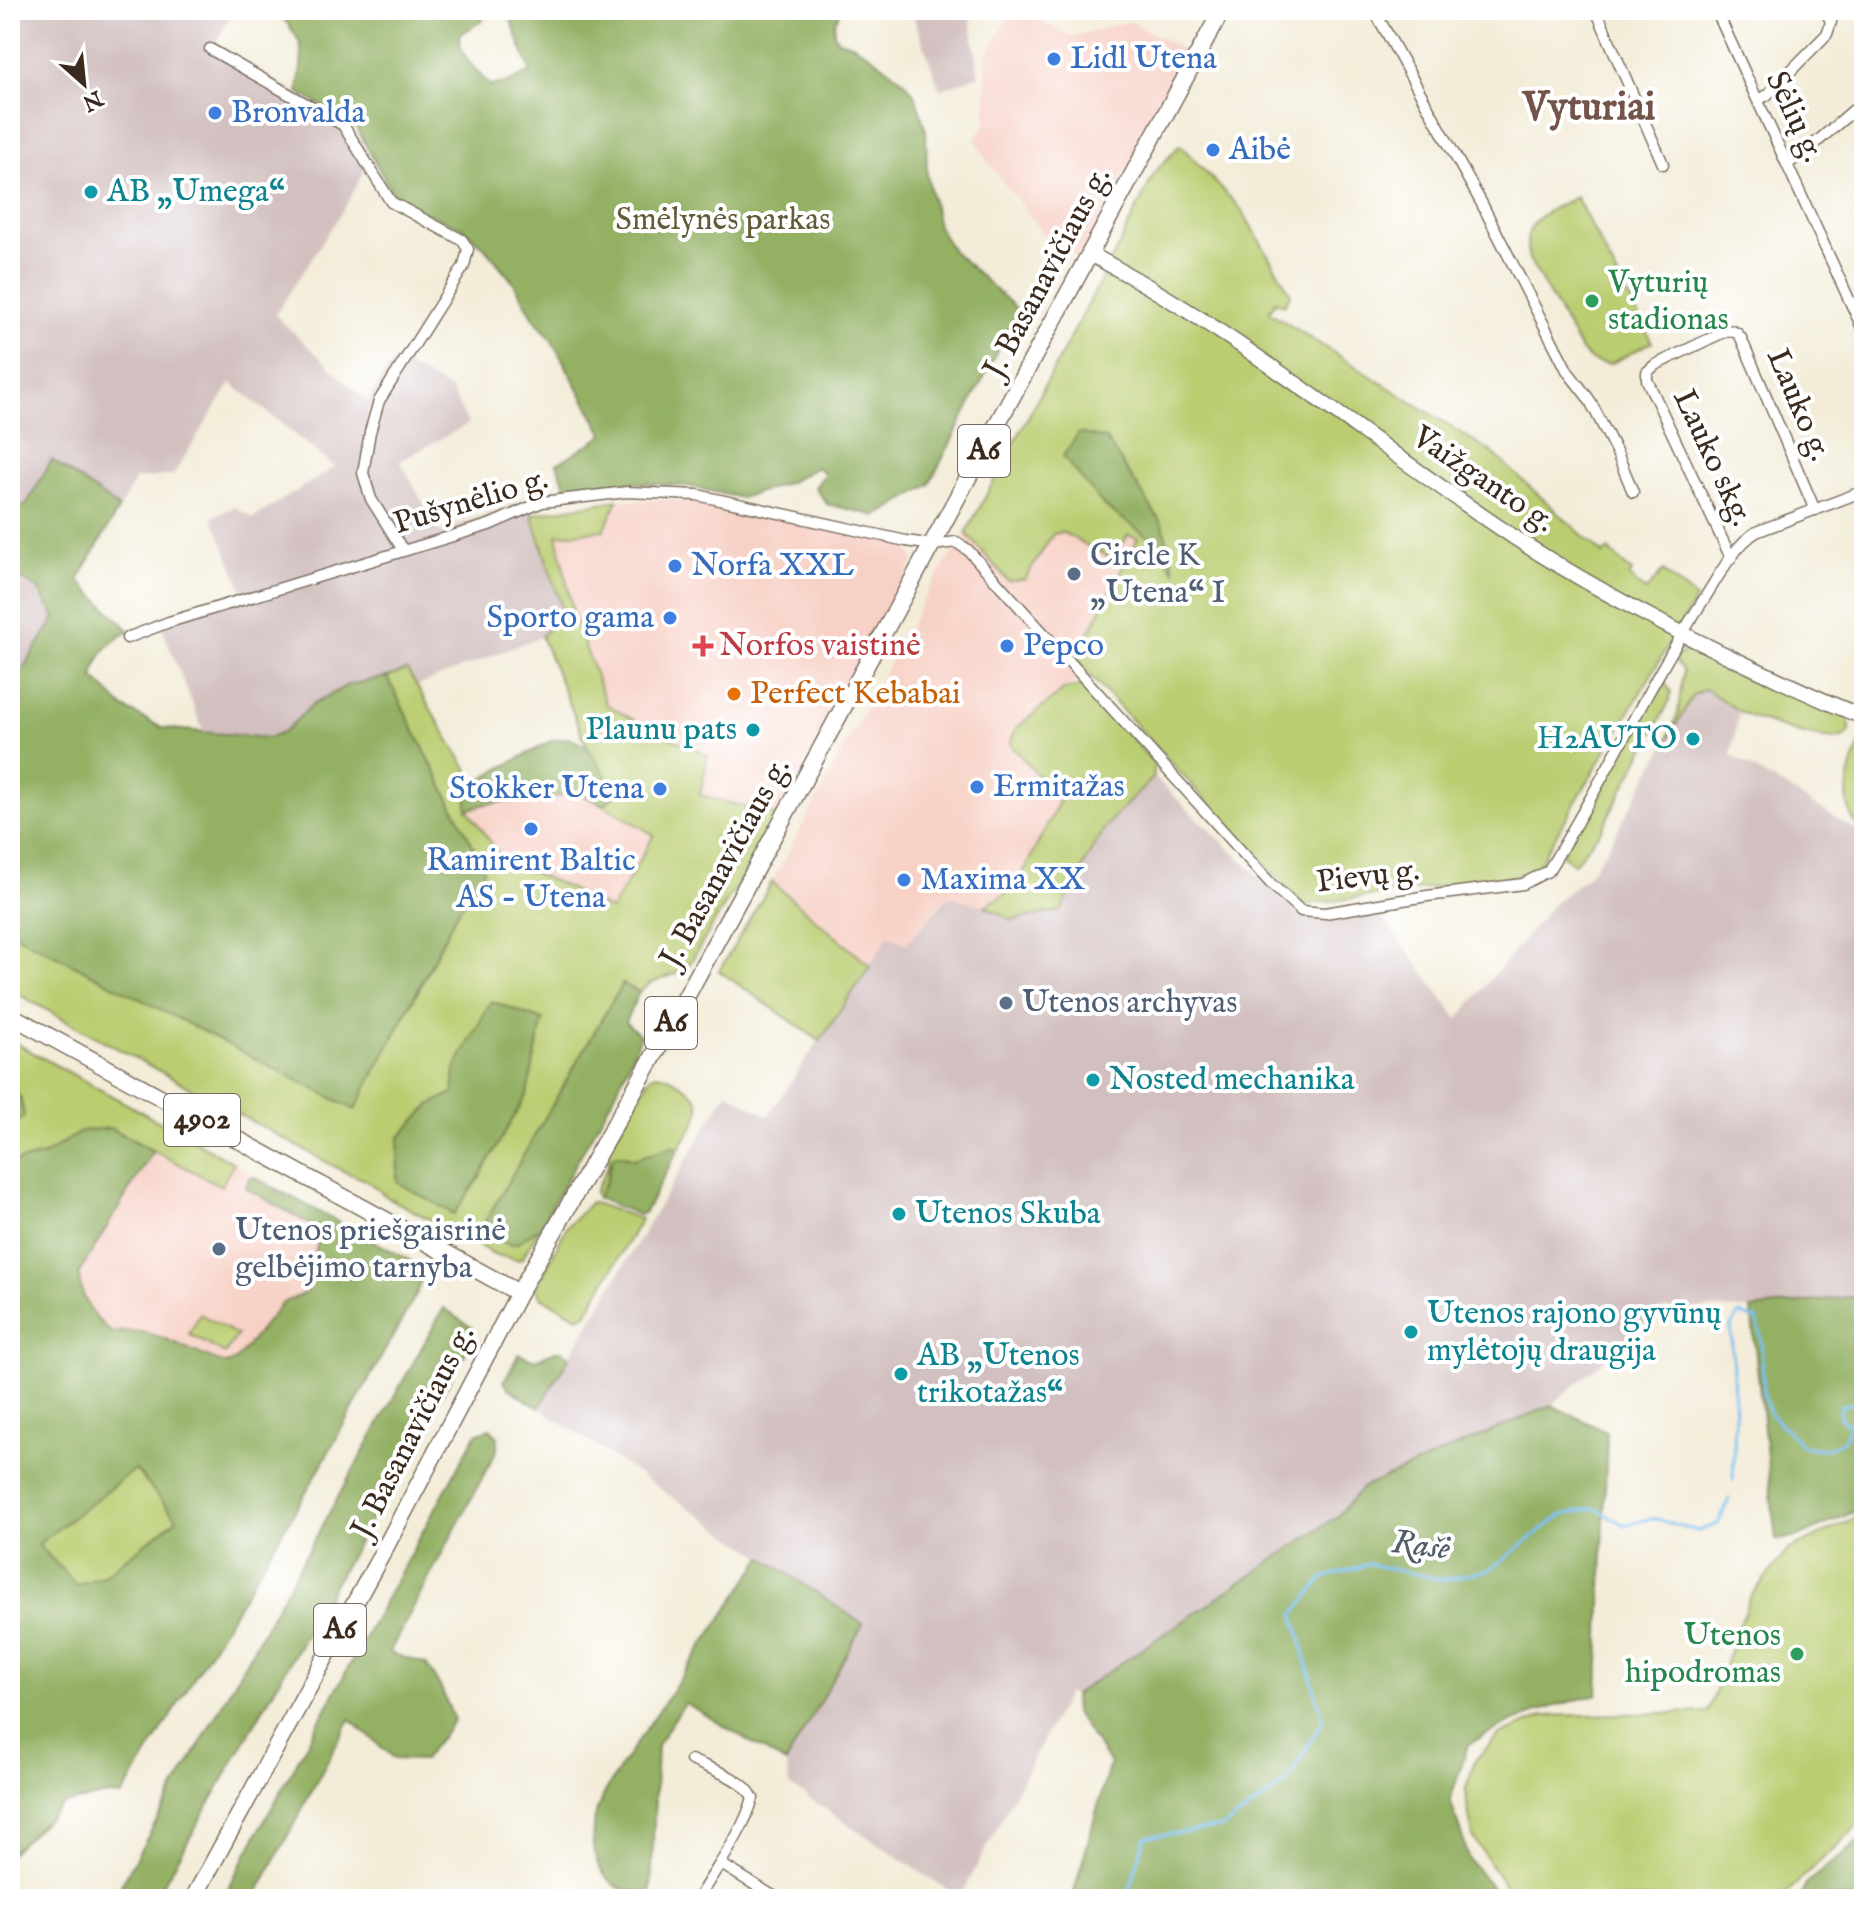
<svg xmlns="http://www.w3.org/2000/svg" width="1874" height="1909" font-family="'IM FELL English',serif">
	<style>
		.built { fill: #f7d1c6 }
		.industrial { fill: #d2bfbf }
		.green { fill: #bacd71; stroke: #7a7c48; stroke-width: 2; fill-rule: evenodd }
		.forest { fill: #93b063; stroke: #676d40; stroke-width: 2; fill-rule: evenodd }
		.lines { fill: none; stroke-linecap: round; stroke-linejoin: round }
		.stream { stroke: #79bff0; stroke-width: 3 }
		.minor-casing { stroke: #7b6e5f; stroke-width: 13 }
		.secondary-casing { stroke: #7b6e5f; stroke-width: 17 }
		.primary-casing { stroke: #7b6e5f; stroke-width: 19 }
		.trunk-casing { stroke: #7b6e5f; stroke-width: 19 }
		.minor { stroke: #fff; stroke-width: 10 }
		.secondary { stroke: #fff; stroke-width: 14 }
		.primary { stroke: #fff; stroke-width: 16 }
		.trunk { stroke: #fff; stroke-width: 16 }
		.shop-dot { fill: #3f7fe0; stroke: #fff; stroke-width: 3 }
		.culture-dot { fill: #0f9aa8; stroke: #fff; stroke-width: 3 }
		.leisure-dot { fill: #2e9e5b; stroke: #fff; stroke-width: 3 }
		.service-dot { fill: #5c6f8a; stroke: #fff; stroke-width: 3 }
		.health-dot { fill: #e0444e; stroke: #fff; stroke-width: 3 }
		.food-dot { fill: #e8710a; stroke: #fff; stroke-width: 3 }
		.labels { text-anchor: middle; dominant-baseline: central; stroke-width: 8; stroke-linejoin: round; paint-order: stroke }
		.shield { fill: #fff; stroke: #766a62; stroke-width: 2 }
		.shield-label { font-size: 30px; font-weight: bold; fill: #3b2a1e }
		.shop-label { font-size: 32px; fill: #366cbe; stroke: #fff; text-anchor: start }
		.street-label { font-size: 32px; fill: #3b2a1e; stroke: #fff }
		.culture-label { font-size: 32px; fill: #0d838f; stroke: #fff; text-anchor: start }
		.park-label { font-size: 32px; fill: #615b37; stroke: #fff }
		.leisure-label { font-size: 32px; fill: #27864d; stroke: #fff; text-anchor: start }
		.service-label { font-size: 32px; fill: #4e5e75; stroke: #fff; text-anchor: start }
		.health-label { font-size: 32px; fill: #be3a42; stroke: #fff; text-anchor: start }
		.food-label { font-size: 32px; fill: #c56008; stroke: #fff; text-anchor: start }
		.water-label { font-size: 34px; font-style: italic; fill: #515e68; stroke: #fff }
		.district-label { font-size: 40px; font-weight: bold; fill: #73544a; stroke: #fff }
	</style>
	<rect width="100%" height="100%" fill="#fff"/>
	<filter id="ink" filterUnits="userSpaceOnUse"><feTurbulence type="fractalNoise" baseFrequency=".0125" numOctaves="2"/><feDisplacementMap in="SourceGraphic" scale="16" xChannelSelector="R" yChannelSelector="G"/><feConvolveMatrix kernelMatrix="1 2 1 2 8 2 1 2 1" color-interpolation-filters="sRGB"/></filter>
	<filter id="wash" filterUnits="userSpaceOnUse"><feTurbulence type="fractalNoise" baseFrequency=".006" numOctaves="4" result="noise"/><feDisplacementMap in="SourceGraphic" scale="32" xChannelSelector="R" yChannelSelector="G"/><feGaussianBlur stdDeviation="1.8" result="paint"/><feColorMatrix in="noise" values="0 0 0 0 0 0 0 0 0 0 0 0 0 0 0 0 0 1.4 0 .05"/><feComposite in="paint" operator="in"/></filter>
	<g filter="url(#wash)">
		<rect width="100%" height="100%" fill="#f3ecd8"/>
		<g class="built">
			<path d="M1012,10h6l54,27 57,-16 60,32 -110,207 -35,-26 -57,-73 -12,-22 11,-16v-66z"/>
			<path d="M618,500h67l32,4 183,41 9,5 4,7 1,5 -136,254 -79,-21 -49,-66 -44,-25 -33,-91 -16,-79 46,-4z"/>
			<path d="M1062,532l49,26 5,-2 12,-21 10,4 -61,113 5,15 5,5 -71,56 -6,15 50,56 -45,90 -30,17 -37,-10 -42,48 -18,-9 -18,31 -98,-84 159,-296 35,-53 42,48h11l6,-2 23,-39 5,-6z"/>
			<path d="M580,794l75,41 -44,75 -55,-28 -52,-21 -37,-51 18,-6z"/>
			<path d="M153,1151l68,34 13,-22 20,14 -5,2 -3,9 70,40 3,8 -2,14 -14,27 5,15 -27,12 -45,56 -9,5 -101,-36 -14,4 -12,-9 -21,-38v-13z"/>
		</g>
		<g class="industrial">
			<path d="M10,10h217l5,3 -17,32 135,80 20,34 -22,43 -73,113 92,87 28,-43 56,31 17,34 -68,37 39,71 89,-33 36,117 -23,20 -124,50 -10,-16 -20,7 -39,8 -34,18 -29,28 -17,7 -65,-8 -45,-112 85,-28 -31,-73 23,-10 18,11 82,-51 -104,-84 -58,92 -37,4 -17,29 -67,-48 -26,45 -16,9z"/>
			<path d="M911,10h58l10,65 -39,15z"/>
			<path d="M10,571l28,18 17,29 -45,71z"/>
			<path d="M1706,689l33,22 -8,44 133,80v462l-113,12h-87l-113,96 -189,83 -24,28 -264,179 -6,-2 -108,205 -171,-113 -3,-22 77,-139 -324,-216 188,-316 41,24 102,-150 18,-31 18,9 43,-48 36,10 26,14 84,-77 15,-22 44,-44 143,136 16,5h17l48,-7 80,108 94,-114 37,-31 18,-25 86,-154z"/>
		</g>
		<g class="green">
			<path d="M1180,145l61,64 50,85 -7,11 -9,-4 -6,11 224,141 110,101 5,-4 24,22 -3,5 17,14 17,-20 33,28 -160,270 -24,8 -209,28 -216,-233 -11,-14 62,-120 -10,-3 -12,21 -5,2 -49,-26 -9,2 -28,45 -17,2 -42,-48 138,-258 51,-103zM1162,525l12,44 -20,-28z"/>
			<path d="M1576,197l76,145 -42,22 -11,-1 -10,-4 -7,-7 -53,-93c-10,-39 18,-47 47,-62z"/>
			<path d="M618,500l-14,30 -47,5 16,78 33,91 44,25 58,26 -8,40 78,21 -92,154 -35,13 -12,9 -17,-8 -10,17 -131,228c30,20 30,18 59,-2l-17,30 -4,3 -23,-5 -109,-58 -21,-17 -23,-9 -333,-181v-58l345,177 67,-125 38,-79 16,-11 7,-29 -96,-188 20,-7 68,112 -8,18 1,10 36,51 52,21 55,28 43,-75 -50,-30 12,-12 -29,-47 -46,-110 23,-20 -32,-102zM453,1093l1,121 -57,-32 2,-44 31,-33z"/>
			<path d="M1689,649l12,2 145,65c27,49 -88,4 -103,-3 -13,-6 -25,-16 -37,-24l-13,6 -27,48 12,-30 5,-42 -10,-13z"/>
			<path d="M1661,676l10,16 -2,10 -67,127 -28,35 -12,-10z"/>
			<path d="M1083,685l70,77 1,15 -44,44 -15,22 -34,68 -50,9 -26,-14 30,-18 45,-88 -50,-56 6,-16 49,-39z"/>
			<path d="M1864,734v101c-30,-31 -13,-68 0,-101z"/>
			<path d="M772,882l98,84 -50,75 -101,-70z"/>
			<path d="M10,1040l224,123 -13,23 -111,-58 -28,3 -38,24 -30,7 -4,-1v-29l14,-17 -4,-18 -10,-5z"/>
			<path d="M656,1074c9,0 15,4 23,9 37,21 15,39 -1,67l-5,-4 -38,13 -14,-4 -11,7 -4,20 -9,16 -2,-6 13,-27 1,-18 41,-70z"/>
			<path d="M591,1202l50,17 -55,95 -8,3 -37,-20 -5,-8 31,-63z"/>
			<path d="M200,1314l37,21 -12,19 -36,-20z"/>
			<path d="M135,1469l43,50 -75,57 -27,10 -39,-41z"/>
			<path d="M1864,1514v306l-84,79h-267l-40,-62 -8,-45 10,-32 24,-25 45,-19 164,-4 42,-115 38,-47z"/>
		</g>
		<g class="forest">
			<path d="M276,10h208l-1,10 -24,15c0,21 18,37 32,51l19,-4 21,-10 -24,-62h334l-7,14v10l4,6 16,5 20,13 31,24 11,15 10,34 1,44 11,51 14,24 66,60 -89,175 -52,31 -50,-12 -12,-17 10,-13 -8,-7 -27,15 -49,16 -53,-12 -61,-4 -61,6 -9,-24 47,-29 -53,-96 -17,-21 -20,-35 -29,-35 -22,-20 -50,-20 -21,-15 -37,-68 -57,-33c5,-45 10,-46 -22,-82z"/>
			<path d="M1079,433l27,6 57,86 12,47 -21,-31 -50,-35 -41,-50z"/>
			<path d="M52,460l67,48 -41,72 52,51c-22,11 -31,22 -37,46l31,31 38,20 106,10 17,-7 29,-28 34,-18 39,-8 96,188c4,30 -18,29 -28,51 -32,65 -66,129 -100,194l-345,-178v-243l45,-71 -17,-29 -28,-18v-57l16,-9z"/>
			<path d="M568,738l19,8 30,47 -13,12 -24,-11 -95,10 -18,6v-10l8,-18 78,-42z"/>
			<path d="M622,984l17,8 -14,30 16,14 -25,56 -76,135 -24,17h-9l-26,-15z"/>
			<path d="M491,1001l52,19 -16,74 -48,84 -25,36 -57,-32 2,-44 31,-33 23,-12 2,-24z"/>
			<path d="M10,1092l10,5 4,18 -14,17z"/>
			<path d="M110,1128l43,23 -74,122c0,24 15,46 33,60 41,-10 77,21 115,31l9,-4 45,-56 26,-12 -4,-15c8,-15 19,-31 13,-49l-70,-40 3,-9 5,-2 170,91 -6,23 -111,200 -185,305 -14,-1 -45,9 -53,50v-693l4,1 30,-7 38,-24zM135,1469l42,50 -74,57 -27,9 -38,-41z"/>
			<path d="M673,1146l5,4 -33,62 -6,3 -42,-17 9,-16 7,-26 8,-1 14,4z"/>
			<path d="M1848,1297h16v210l-66,30 -22,3 -25,-231z"/>
			<path d="M444,1308l28,20 1,12 -318,559h-42z"/>
			<path d="M555,1351h7l8,5 -31,52 -31,-20 -4,-7 15,-27 16,6z"/>
			<path d="M1551,1405l56,27 -9,262c-49,13 -87,24 -130,51l-18,55 20,61 31,38h-235l-9,-6 -8,6h-177l38,-136 -35,-50 -1,-18 264,-179 24,-28z"/>
			<path d="M490,1429l8,8 -1,13 -108,203 37,11 15,24 13,32 -31,40 -28,-1 -45,-40 -96,180h-32l254,-465z"/>
			<path d="M763,1557l100,67 -77,139 -101,-60 -28,42 -6,146c-8,0 -18,2 -25,-1 -30,-10 -38,-44 -31,-72 4,-20 18,-38 28,-55z"/>
			<path d="M1864,1837v62h-66l10,-17z"/>
		</g>
		<g class="lines">
			<g class="stream">
				<path d="M1733,1480l2,-62 -4,-91 8,-13 18,5 4,18 3,58 6,19 34,33 22,2 17,-8 7,-14 -10,-9 1,-12 12,-3 11,4"/>
				<path d="M1127,1899l18,-62 78,-10 62,-43 38,-63 -29,-107 29,-36 46,-14 74,16 46,-10 73,-55 32,-7 31,17 28,-7 45,13 20,-7 11,-25"/>
			</g>
		</g>
	</g>
	<g filter="url(#ink)">
		<g class="lines">
			<g class="minor-casing">
				<g id="minor">
					<path d="M1374,10l108,194 86,168 21,27 28,54 16,39"/>
					<path d="M1596,10l67,154"/>
					<path d="M1716,10l148,322"/>
					<path d="M210,49l133,76 48,77 71,38 6,9 -4,17 -85,135 -9,31 -7,41 8,26 32,51"/>
					<path d="M1758,100l9,-5 60,-61 4,-12 -5,-12"/>
					<path d="M1787,164l17,-11 60,-52"/>
					<path d="M1731,558l-84,-178v-8l8,-7 73,-35 9,3 4,5 74,172"/>
					<path d="M127,638l42,-16 320,-97 53,-23 85,-10 70,3 209,46 27,4 23,-3 12,8 304,335 29,26 24,2 102,-17 96,-12 25,-13c55,-88 99,-184 156,-272 15,-23 29,-52 52,-67l108,-41"/>
					<path d="M691,1760c19,9 53,18 62,38 -11,37 -36,68 -55,101"/>
					<path d="M721,1864l57,35"/>
				</g>
			</g>
			<g class="secondary-casing">
				<path id="secondary" d="M1090,254c156,82 292,198 439,293 72,45 147,85 224,121 37,17 73,35 111,49"/>
			</g>
			<g class="primary-casing">
				<path id="primary" d="M519,1293l142,-250 561,-1033"/>
			</g>
			<g class="trunk-casing">
				<path id="trunk" d="M10,1015l509,278 -135,257 -191,349"/>
			</g>
			<use href="#minor" class="minor"/>
			<use href="#secondary" class="secondary"/>
			<use href="#primary" class="primary"/>
			<use href="#trunk" class="trunk"/>
		</g>
	</g>
	<g class="shop-dot">
		<circle cx="1054" cy="59" r="8"/>
		<circle cx="215" cy="113" r="8"/>
		<circle cx="1213" cy="150" r="8"/>
		<circle cx="675" cy="566" r="8"/>
		<circle cx="670" cy="618" r="8"/>
		<circle cx="1007" cy="646" r="8"/>
		<circle cx="977" cy="787" r="8"/>
		<circle cx="660" cy="789" r="8"/>
		<circle cx="531" cy="829" r="8"/>
		<circle cx="904" cy="880" r="8"/>
	</g>
	<g class="culture-dot">
		<circle cx="91" cy="192" r="8"/>
		<circle cx="753" cy="730" r="8"/>
		<circle cx="1693" cy="739" r="8"/>
		<circle cx="1093" cy="1080" r="8"/>
		<circle cx="899" cy="1214" r="8"/>
		<circle cx="1411" cy="1332" r="8"/>
		<circle cx="901" cy="1374" r="8"/>
	</g>
	<g class="leisure-dot">
		<circle cx="1592" cy="301" r="8"/>
		<circle cx="1797" cy="1654" r="8"/>
	</g>
	<g class="service-dot">
		<circle cx="1074" cy="574" r="8"/>
		<circle cx="1006" cy="1003" r="8"/>
		<circle cx="219" cy="1249" r="8"/>
	</g>
	<path class="health-dot" d="M699 634h8v8h8v8h-8v8h-8v-8h-8v-8h8z"/>
	<circle class="food-dot" cx="734" cy="694" r="8"/>
	<g class="labels">
		<g class="shield">
			<rect x="958" y="425" width="52" height="52" rx="6"/>
			<rect x="645" y="997" width="52" height="52" rx="6"/>
			<rect x="164" y="1094" width="76" height="52" rx="6"/>
			<rect x="314" y="1604" width="52" height="52" rx="6"/>
		</g>
		<g class="shield-label">
			<text x="984" y="451">A6</text>
			<text x="671" y="1023">A6</text>
			<text x="202" y="1120">4902</text>
			<text x="340" y="1630">A6</text>
		</g>
		<g class="shop-label">
			<text x="1070" y="59">Lidl Utena</text>
			<text x="231" y="113">Bronvalda</text>
			<text x="1229" y="150">Aibė</text>
			<text x="691" y="566">Norfa XXL</text>
			<text x="654" y="618" text-anchor="end">Sporto gama</text>
			<text x="1023" y="646">Pepco</text>
			<text x="993" y="787">Ermitažas</text>
			<text x="644" y="789" text-anchor="end">Stokker Utena</text>
			<text x="531" y="861" text-anchor="middle">Ramirent Baltic<tspan x="531" dy="37">AS - Utena</tspan></text>
			<text x="920" y="880">Maxima XX</text>
		</g>
		<g class="street-label">
			<text transform="translate(1794 117) rotate(65)">Sėlių g.</text>
			<text transform="translate(1048 273) rotate(-62)">J. Basanavičiaus g.</text>
			<text transform="translate(1798 405) rotate(67)">Lauko g.</text>
			<text transform="translate(1712 458) rotate(65)">Lauko skg.</text>
			<text transform="translate(1483 480) rotate(34)">Vaižganto g.</text>
			<text transform="translate(471 502) rotate(-17)">Pušynėlio g.</text>
			<text transform="translate(726 863) rotate(-61)">J. Basanavičiaus g.</text>
			<text transform="translate(1368 877) rotate(-7)">Pievų g.</text>
			<text transform="translate(414 1432) rotate(-63)">J. Basanavičiaus g.</text>
		</g>
		<g class="culture-label">
			<text x="107" y="192">AB „Umega“</text>
			<text x="737" y="730" text-anchor="end">Plaunu pats</text>
			<text x="1677" y="739" text-anchor="end">H2AUTO</text>
			<text x="1109" y="1080">Nosted mechanika</text>
			<text x="915" y="1214">Utenos Skuba</text>
			<text x="1427" y="1314">Utenos rajono gyvūnų<tspan x="1427" dy="37">mylėtojų draugija</tspan></text>
			<text x="917" y="1356">AB „Utenos<tspan x="917" dy="37">trikotažas“</tspan></text>
		</g>
		<g class="park-label">
			<text x="723" y="220">Smėlynės parkas</text>
		</g>
		<g class="leisure-label">
			<text x="1608" y="283">Vyturių<tspan x="1608" dy="37">stadionas</tspan></text>
			<text x="1781" y="1636" text-anchor="end">Utenos<tspan x="1781" dy="37">hipodromas</tspan></text>
		</g>
		<g class="service-label">
			<text x="1090" y="556">Circle K<tspan x="1090" dy="37">„Utena“ I</tspan></text>
			<text x="1022" y="1003">Utenos archyvas</text>
			<text x="235" y="1231">Utenos priešgaisrinė<tspan x="235" dy="37">gelbėjimo tarnyba</tspan></text>
		</g>
		<g class="health-label">
			<text x="719" y="646">Norfos vaistinė</text>
		</g>
		<g class="food-label">
			<text x="750" y="694">Perfect Kebabai</text>
		</g>
		<g class="water-label">
			<text transform="translate(1421 1546) rotate(7)">Rašė</text>
		</g>
		<g class="district-label">
			<text x="1589" y="108">Vyturiai</text>
		</g>
	</g>
	<rect width="1874" height="1909" fill="none" stroke="#fff" stroke-width="40"/>
	<g transform="translate(84 84) rotate(153)" stroke="#ffffff" stroke-width="6" paint-order="stroke">
	<path d="M0-6L14 30L0 20L-14 30Z" fill="#3b2a1e"/>
	<text y="-12" font-size="22" font-weight="bold" text-anchor="middle" fill="#3b2a1e">N</text>
	</g>
</svg>
